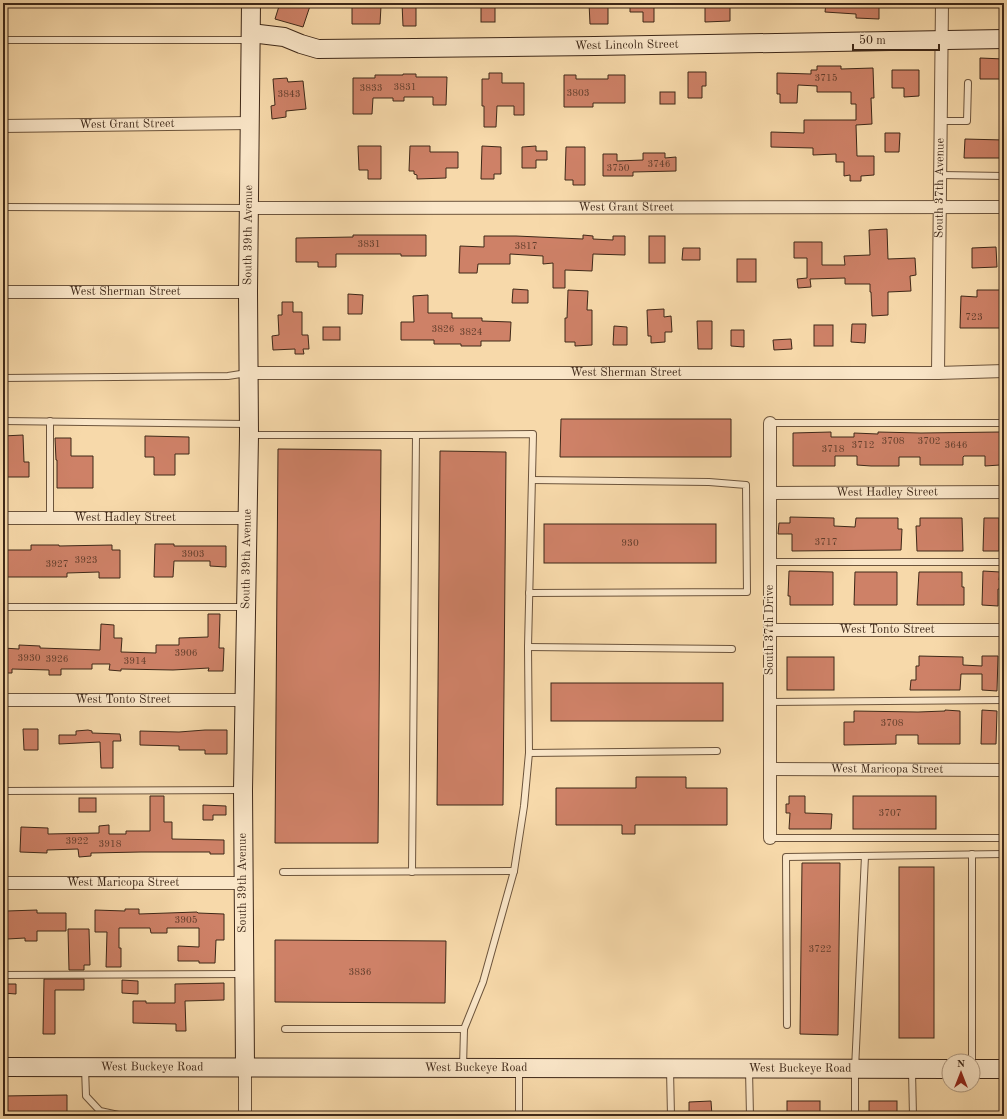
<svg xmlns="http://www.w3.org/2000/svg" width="1007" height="1119" font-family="'Old Standard TT',serif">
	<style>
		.building { fill: #ce8167; stroke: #3e2818 }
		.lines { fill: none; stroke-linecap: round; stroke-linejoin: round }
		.lane-casing { stroke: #6c543c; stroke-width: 8 }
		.street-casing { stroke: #6c543c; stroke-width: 14 }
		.secondary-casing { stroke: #3e2818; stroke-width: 20 }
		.lane { stroke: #fae6c8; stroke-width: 6 }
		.street { stroke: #fae6c8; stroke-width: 12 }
		.secondary { stroke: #fae6c8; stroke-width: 18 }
		.labels { text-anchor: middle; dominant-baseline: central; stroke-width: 3; stroke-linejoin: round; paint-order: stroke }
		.number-label { font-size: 10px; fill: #623e2c }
		.street-label { font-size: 12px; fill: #3e2818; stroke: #fae6c8 }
	</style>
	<rect width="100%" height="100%" fill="#f7d9aa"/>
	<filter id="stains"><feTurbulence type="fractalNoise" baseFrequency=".005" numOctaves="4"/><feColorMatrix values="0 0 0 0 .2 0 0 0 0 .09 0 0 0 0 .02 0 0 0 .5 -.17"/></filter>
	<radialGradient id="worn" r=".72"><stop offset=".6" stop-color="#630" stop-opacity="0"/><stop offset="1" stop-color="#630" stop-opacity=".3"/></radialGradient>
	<g class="building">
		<path d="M280,3h31l-8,24 -28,-8z"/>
		<path d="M402,3h14v23h-13z"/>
		<path d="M589,3h19v21h-18z"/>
		<path d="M630,3h24v19h-11v-10h-13z"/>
		<path d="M826,3h53v16l-23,-1v-4l-31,-2z"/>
		<rect x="481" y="5" width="14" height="17"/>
		<path d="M352,6h29l-1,18h-28z"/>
		<path d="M730,6v15l-25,1v-15z"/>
		<path d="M980,58l24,1v20h-24z"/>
		<path d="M817,66h24v3l32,-1 1,30h-3l1,26 -16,1 1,31h17v19l-13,1v5h-11v-6l-6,1v-14h-8v-8l-23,1v-7l-42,-1v-15l33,1v-13h52v-16h-5v-12h-34v-6l-19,-1 -1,18h-17v-9h-3v-21l34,1v-4h6z"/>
		<path d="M892,70h27v26l-15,1v-9h-12z"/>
		<path d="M688,72h18v14h-4v12h-14z"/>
		<path d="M489,73h13v10h22v32h-10v-9h-17l-1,21h-12v-21h-2v-27h7z"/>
		<path d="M403,74h13v3h31l-1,28h-13v-8h-29v4h-11v-3h-20l-1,16h-19v-36h22v-3h28z"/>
		<path d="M564,75h12v4h32v-4h17v28h-32v4h-29z"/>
		<path d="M287,78l1,4 15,-1 3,28 -20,2v6l-14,2 -1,-13 4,-1 -2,-26z"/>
		<rect x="660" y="92" width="15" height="12"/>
		<path d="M885,133h15l-1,19h-14z"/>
		<path d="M965,139l38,1v18h-39z"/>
		<path d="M358,146h23v33h-13v-9h-9z"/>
		<path d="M410,146h20v6h28v16h-12v10l-29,1v-4l-3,-1v-3h-5z"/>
		<path d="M482,146l19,1v27h-7v5h-13z"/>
		<path d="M536,146v5h11v9h-11v8h-14v-21z"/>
		<path d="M566,147h19v38h-12v-5h-8z"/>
		<path d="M643,153h22v5l11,-1v14l-43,1v4h-30v-22h14v7l26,-1z"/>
		<path d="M887,229l1,30 27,-1 1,17 -6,1 1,15 -23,1v23l-16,1 -1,-24h-1v-8h-25v-6l-35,1 1,8 -13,1 -1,-9 10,-1v-20h-13v-16h28v23h23l-1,-9 26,-1 -1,-25z"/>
		<path d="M353,235h73v21h-25v-2h-65v13h-18v-5h-22v-24l57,-1z"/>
		<path d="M583,235l10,1v3l20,1v-4h12v19l-32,-1 -1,17 -27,-1v18h-12v-25l-10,1v-8l-33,-2v10h-32l-1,9h-18l1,-27 24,1v-11h32l67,3z"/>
		<rect x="649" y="236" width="16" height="27"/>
		<path d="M996,247l1,20 -25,1v-20z"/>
		<path d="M683,248h17v12h-18z"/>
		<rect x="737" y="259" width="19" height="23"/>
		<path d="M513,289l15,1v13h-16z"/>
		<path d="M568,290l20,1 -1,19h5v35l-17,1v-4h-10v-24h2z"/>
		<path d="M977,290h27v38h-44l1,-32 16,1z"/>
		<path d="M348,294l15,1 -1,19h-14z"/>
		<path d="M428,295v18h24v5h30v3l29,1 -1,19h-29v5h-20v-2h-27v-4h-33v-18h13l-1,-26z"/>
		<path d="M282,302h11v10h9v23h6l1,14h-6l1,5h-9v-5l-22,1 -1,-14 7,-1 -1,-20h4z"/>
		<path d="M664,309v8l7,-1 1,16h-7v10l-14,1v-7h-3l-1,-26z"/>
		<path d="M697,321h15v28h-14z"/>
		<path d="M852,324h14l-1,19 -14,-1z"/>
		<rect x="814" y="325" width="19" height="21"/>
		<path d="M614,326l13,1v18h-14z"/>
		<rect x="323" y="327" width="17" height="13"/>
		<path d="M731,330h13v17l-13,-1z"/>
		<path d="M791,339l1,10 -18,1 -1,-10z"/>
		<path d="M561,419h170v38h-171z"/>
		<path d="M831,432v5h23v-4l24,1v-2l43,1 79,-1v33l-15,1v-10h-21l-1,1v8h-43v-8h-21v9h-28l-14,-1v-9h-22v10h-42v-33z"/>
		<path d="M23,435l1,27h5v15h-26v-41z"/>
		<path d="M145,436l44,1v17h-14v21h-21v-18h-9z"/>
		<path d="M55,438h16v18h22v32h-36v-28h-1z"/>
		<path d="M278,449l103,1 -3,393h-103z"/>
		<path d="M440,451l66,1 -3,353h-66z"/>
		<path d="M790,517l44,1v8l21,1 1,-9h42v11h4l-1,21 -109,1v-17h-14l1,-11h11z"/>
		<path d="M920,518h42l1,33h-46l-1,-25h4z"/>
		<path d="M984,518h15v33h-16z"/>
		<rect x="544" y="524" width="172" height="39"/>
		<path d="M155,544h19v2h52v21l-16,-1v-5h-36l-1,16h-19z"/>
		<path d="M31,545h28v1l53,-1v5h8v28h-21v-6l-32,1v4h-64v-27h28z"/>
		<path d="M789,571l44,1v33h-43v-9h-2z"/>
		<path d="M983,571l17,1 -1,8 5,1v8h-6v17l-16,-1z"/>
		<path d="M855,572h42v33h-43z"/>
		<path d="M919,572h43v15h2v18h-47z"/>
		<path d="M208,614h12l-1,34h5l-1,23h-15l1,-3 -36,2 -52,-1v2l-12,-1 1,-6h-18v5h-31v6h-12v-5l-37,-1v4h-9v-25l16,1v-4l21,1v2l60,2 1,-26 13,1v13h8l-1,14 35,1v-8h23v-7l29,-1z"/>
		<path d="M919,656l44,1v8l19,1v-10h16l-1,35 -15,-1v-16h-21l-1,16h-50l1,-10h5v-14h3z"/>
		<rect x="787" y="657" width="47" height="33"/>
		<rect x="551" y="683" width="172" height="38"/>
		<path d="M945,710l15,1v33h-42v-9h-22v9l-52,1v-23h10v-11l64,1 27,-1z"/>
		<path d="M982,710l15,1 -1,33h-15z"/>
		<path d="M23,729h15v21h-14z"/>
		<path d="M88,730l4,1v2l28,1 1,7h-8v27h-12l-1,-26 -41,2v-9h17v-4z"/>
		<path d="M205,730h22v24h-22v-4h-26v-4l-39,-1v-14l39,1z"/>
		<path d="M636,777h50v11h41v37h-92v9h-13v-9h-66v-37h80z"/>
		<path d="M150,796h14v26h8v17l52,1v14h-14v-2h-69l-50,1v3l-12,1 -1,-8 -31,1v3l-27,-1 1,-25 27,1v6l51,-1v-7l10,-1v9h17v-3h24z"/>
		<path d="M789,796h16v17l27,1 -1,15h-42l1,-16h-4v-9h3z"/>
		<rect x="853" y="796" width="83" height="33"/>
		<rect x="79" y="798" width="17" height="14"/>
		<path d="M203,805l23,1v9h-13v5h-10z"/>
		<path d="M802,863h38l-2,172 -38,-1z"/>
		<rect x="899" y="867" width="35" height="171"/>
		<path d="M125,909h14v5l58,-2 1,1 26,1v26h-8l-1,23h-16v-2h-21v-15l21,1v-19h-32v5h-16l-1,-5h-31v20h2v19h-15l1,-35h-12v-22l30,1z"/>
		<path d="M37,910v3h29v18h-29v10h-12v-3l-18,1v-28z"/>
		<path d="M68,929h21l1,36h-6v5h-15z"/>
		<path d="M275,940l171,1 -1,62 -170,-1z"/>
		<path d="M44,979h40v11h-29v44h-12z"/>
		<path d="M122,980l16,1v13l-16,-1z"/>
		<path d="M224,983v17l-39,1 1,30h-10v-7l-43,-1v-22h13v2h29v-19z"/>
		<path d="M3,984h13v10l-13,-1z"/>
		<path d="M67,1095v21h-64v-20z"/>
		<path d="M711,1101l1,15h-23v-14z"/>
		<rect x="787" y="1101" width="33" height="15"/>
		<rect x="869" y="1101" width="28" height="15"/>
	</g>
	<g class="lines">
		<g class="lane-casing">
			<g id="lane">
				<path d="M3,40h247"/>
				<path d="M941,121h26l1,-38"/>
				<path d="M941,175l63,1"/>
				<path d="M3,207l244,1"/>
				<path d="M3,378l225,-2 19,-3"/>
				<path d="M3,421l244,3"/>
				<path d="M50,421v97"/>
				<path d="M770,423h234"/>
				<path d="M251,435h165l117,-1 -5,213 1,106 -5,53 -10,65 -31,111 -19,47 -1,38"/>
				<path d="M770,562h234"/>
				<path d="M529,593l218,-1 -1,-107 -37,-3 -177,-2"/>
				<path d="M3,607h241"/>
				<path d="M528,647l204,2"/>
				<path d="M770,702l234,-2"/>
				<path d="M529,753l188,-2"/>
				<path d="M3,791l239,-1"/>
				<path d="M770,838h234"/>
				<path d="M972,854v207"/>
				<path d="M283,872l231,-1"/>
				<path d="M412,872l4,-437"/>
				<path d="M3,975l239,-1"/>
				<path d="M787,1025l-1,-168 218,-3"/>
				<path d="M285,1029h179"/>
				<path d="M85,1068l1,28 14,15 23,5"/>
				<path d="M519,1070v46"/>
				<path d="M670,1070l1,46"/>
				<path d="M749,1070l1,46"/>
				<path d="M912,1071l1,45"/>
				<path d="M855,1116v-47l10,-213"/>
			</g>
		</g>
		<g class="street-casing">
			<g id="street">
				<path id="s1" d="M3,126l247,-3"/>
				<path id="s2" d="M249,208l755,-1"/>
				<path id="s3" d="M3,292h245"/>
				<path id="s4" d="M248,373h690l66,-2"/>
				<path id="s5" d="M938,373l4,-370"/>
				<path d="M770,423v415"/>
				<path id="s6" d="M770,493l234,-1"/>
				<path id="s7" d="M3,518h245"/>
				<path id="s8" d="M771,630h233"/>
				<path id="s9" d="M3,700h241"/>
				<path id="s10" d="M770,769l234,1"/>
				<path id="s11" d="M3,883h240"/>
				<path d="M245,1067v49"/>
			</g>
		</g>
		<g class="secondary-casing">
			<g id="secondary">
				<path id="s12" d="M251,33l33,4 17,7 17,5 277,-3 409,-7"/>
				<path id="s13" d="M3,1067l946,2"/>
				<path id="s14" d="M245,1067l-2,-277 6,-355 -1,-143 3,-289"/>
				<path d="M973,1069h31"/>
			</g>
		</g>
		<use href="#lane" class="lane"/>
		<use href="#street" class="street"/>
		<use href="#secondary" class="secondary"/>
	</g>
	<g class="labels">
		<g class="number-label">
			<text x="826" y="78">3715</text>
			<text x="405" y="87">3831</text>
			<text x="371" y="88">3833</text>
			<text x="578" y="93">3803</text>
			<text x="289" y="94">3843</text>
			<text x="659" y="164">3746</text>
			<text x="618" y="168">3750</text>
			<text x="369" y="244">3831</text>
			<text x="526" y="246">3817</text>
			<text x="974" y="317">723</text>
			<text x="443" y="329">3826</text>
			<text x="471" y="332">3824</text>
			<text x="893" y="441">3708</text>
			<text x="929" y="441">3702</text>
			<text x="863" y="445">3712</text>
			<text x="956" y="445">3646</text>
			<text x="833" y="449">3718</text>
			<text x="826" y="542">3717</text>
			<text x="630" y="543">930</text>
			<text x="193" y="554">3903</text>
			<text x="86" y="560">3923</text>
			<text x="57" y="564">3927</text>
			<text x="186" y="653">3906</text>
			<text x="29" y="658">3930</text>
			<text x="57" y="659">3926</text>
			<text x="135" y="661">3914</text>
			<text x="892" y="723">3708</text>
			<text x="890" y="813">3707</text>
			<text x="77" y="841">3922</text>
			<text x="110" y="844">3918</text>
			<text x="186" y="920">3905</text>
			<text x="820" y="949">3722</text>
			<text x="360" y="972">3836</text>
		</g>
		<g class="street-label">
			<text stroke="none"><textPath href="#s12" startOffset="378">West Lincoln Street</textPath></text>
			<text stroke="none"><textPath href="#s1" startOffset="124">West Grant Street</textPath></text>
			<text stroke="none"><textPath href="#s5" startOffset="185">South 37th Avenue</textPath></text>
			<text stroke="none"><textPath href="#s2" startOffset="377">West Grant Street</textPath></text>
			<text stroke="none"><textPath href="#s14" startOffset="832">South 39th Avenue</textPath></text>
			<text stroke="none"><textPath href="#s3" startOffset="122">West Sherman Street</textPath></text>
			<text stroke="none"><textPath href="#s4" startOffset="378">West Sherman Street</textPath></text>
			<text stroke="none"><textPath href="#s6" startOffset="117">West Hadley Street</textPath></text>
			<text stroke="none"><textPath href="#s7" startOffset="122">West Hadley Street</textPath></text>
			<text stroke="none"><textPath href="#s14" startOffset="508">South 39th Avenue</textPath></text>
			<text transform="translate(770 630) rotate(-90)">South 37th Drive</text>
			<text stroke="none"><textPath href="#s8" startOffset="116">West Tonto Street</textPath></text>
			<text stroke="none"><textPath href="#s9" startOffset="120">West Tonto Street</textPath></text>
			<text stroke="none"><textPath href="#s10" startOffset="117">West Maricopa Street</textPath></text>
			<text stroke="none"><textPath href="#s11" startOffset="120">West Maricopa Street</textPath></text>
			<text transform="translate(243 883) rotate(-90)">South 39th Avenue</text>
			<text stroke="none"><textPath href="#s13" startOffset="149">West Buckeye Road</textPath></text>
			<text stroke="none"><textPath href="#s13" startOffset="473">West Buckeye Road</textPath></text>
			<text stroke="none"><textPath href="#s13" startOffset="797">West Buckeye Road</textPath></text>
		</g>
	</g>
	<rect width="1007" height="1119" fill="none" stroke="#f7d9aa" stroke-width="16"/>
	<rect x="4" y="4" width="999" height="1111" fill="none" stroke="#3e2818" stroke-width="2"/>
	<rect x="8" y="8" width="991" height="1103" fill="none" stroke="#3e2818"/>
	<g transform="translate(961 1073)"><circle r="19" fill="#fae6c8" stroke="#af9a82"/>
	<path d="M0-3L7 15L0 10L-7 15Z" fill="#8f2418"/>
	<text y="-6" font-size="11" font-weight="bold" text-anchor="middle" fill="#3e2818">N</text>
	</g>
	<path d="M853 44v6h86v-6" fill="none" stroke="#3e2818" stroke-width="2"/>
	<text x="859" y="44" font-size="12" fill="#3e2818" stroke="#fae6c8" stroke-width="3" paint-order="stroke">50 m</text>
	<rect width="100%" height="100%" filter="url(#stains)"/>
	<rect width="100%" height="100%" fill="url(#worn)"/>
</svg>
